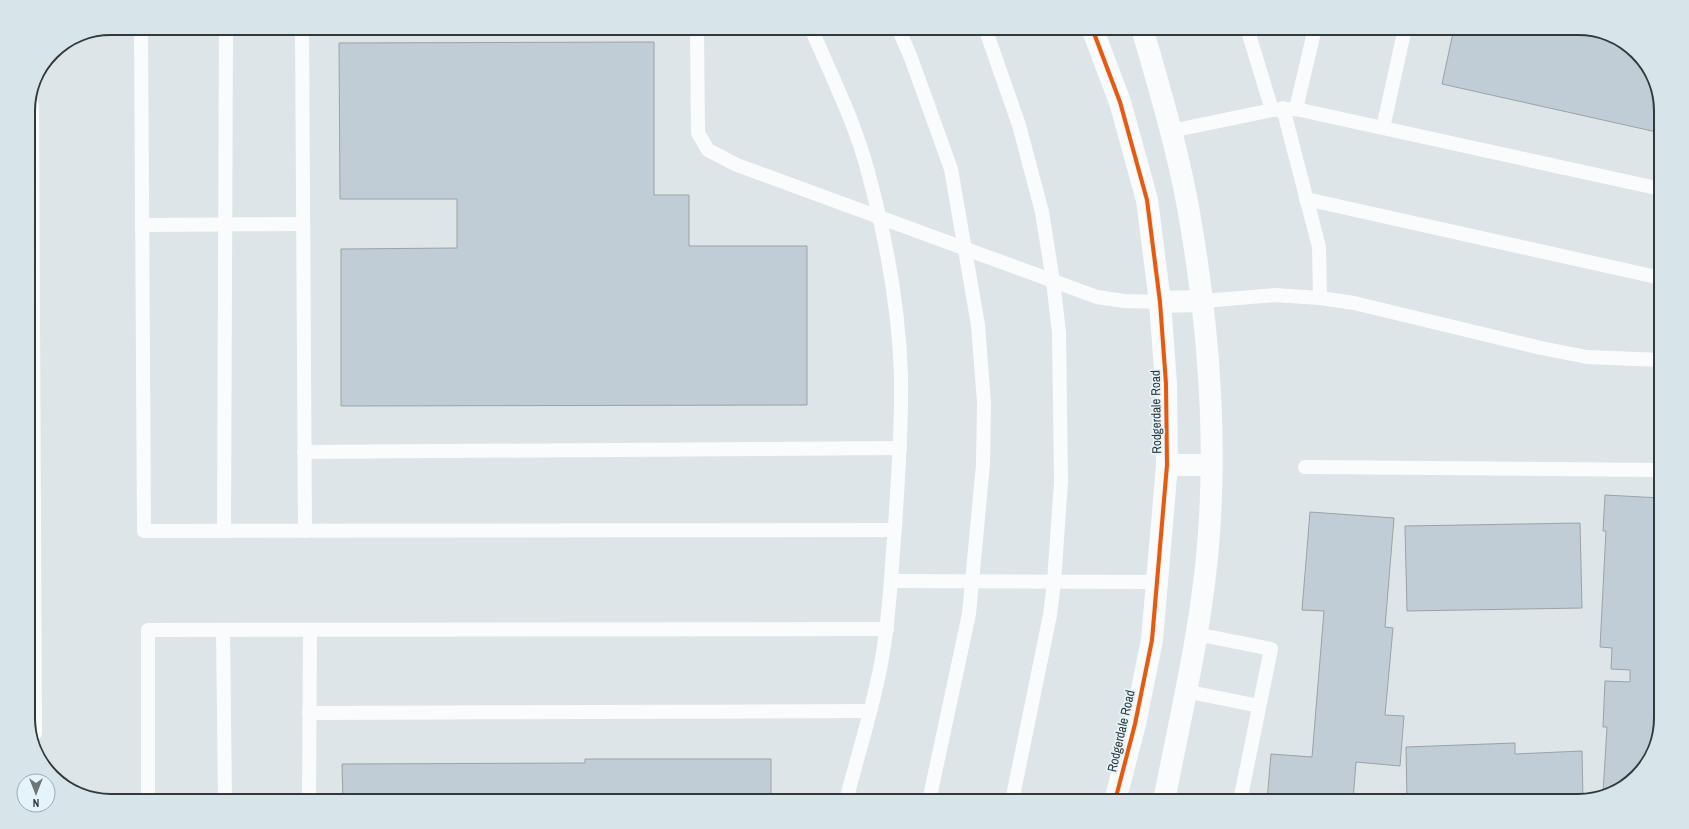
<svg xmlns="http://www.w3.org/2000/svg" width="1689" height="829" font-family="'Archivo Narrow',sans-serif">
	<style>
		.building { fill: #c0ccd6; stroke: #9da2a5 }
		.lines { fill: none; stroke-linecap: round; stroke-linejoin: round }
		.lane { stroke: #fafbfc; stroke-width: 14 }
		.secondary { stroke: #fafbfc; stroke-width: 22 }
		.cycleway-casing { stroke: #e5f4fa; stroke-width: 6 }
		.cycleway { stroke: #e8590c; stroke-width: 4 }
		.labels { text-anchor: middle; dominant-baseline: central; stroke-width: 3.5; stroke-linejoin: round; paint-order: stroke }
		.street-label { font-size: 13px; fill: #33393b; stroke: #e5f4fa }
		.rim { fill: none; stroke: #33393b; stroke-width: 2 }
	</style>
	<rect width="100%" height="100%" fill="#dde5e8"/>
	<g class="building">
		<path d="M1454,28h124l37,8 32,29 14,41v27l-219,-49z"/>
		<path d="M654,42v153h35v51h118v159l-466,1v-157l116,-1v-49h-117l-1,-156z"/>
		<path d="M1605,495l56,3v220l-8,37 -29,32 -21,6 4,-66h-4l2,-46 25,1v-12l-19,-1 1,-21 -12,-1 6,-116h-3z"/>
		<path d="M1310,512l84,6 -9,109 8,1 -8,87 19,1 -4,50 -44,-4 -3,39h-86l4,-47 41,3 12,-146 -22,-1z"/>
		<path d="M1580,523l2,85 -175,3 -2,-85z"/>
		<path d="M1515,743v11l67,-3 1,49 -5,1h-171l-1,-54z"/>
		<path d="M585,759h186v42h-428l-1,-37 243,-1z"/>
	</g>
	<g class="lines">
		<g class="lane">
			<path d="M141,28l3,503 750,-1"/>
			<path d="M302,28l3,503"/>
			<path d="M697,28l1,105 10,17 29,15 360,132 27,4 36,1"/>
			<path d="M811,28c20,47 44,94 57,144 18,66 31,136 33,204 1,51 -3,101 -6,151 -4,44 -5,88 -13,131 -8,48 -24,95 -36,143"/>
			<path d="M898,28l13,30 40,111 27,156 6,78 -1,61 -14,150 -40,187"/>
			<path d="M985,28l34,97 23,87 11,69 6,51 2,150 -7,100 -4,33 -38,186"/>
			<path d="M1247,28l25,82"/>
			<path d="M1283,108l36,139 1,51"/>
			<path d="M1296,109l19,-81"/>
			<path d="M1383,128l22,-100"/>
			<path d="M1171,131l101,-21 24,-1 365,80"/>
			<path d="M1306,199l355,79"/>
			<path d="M142,225l161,-1"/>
			<path d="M1203,301l72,-6 45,3 34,5 187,45 46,9 74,3"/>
			<path d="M304,452l596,-4"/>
			<path d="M1305,467l356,3"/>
			<path d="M224,531l2,-503"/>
			<path d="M891,581l266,1"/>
			<path d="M223,630l2,171"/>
			<path d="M1196,634l75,15 -31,152"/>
			<path d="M1185,691l74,15"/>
			<path d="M309,713l561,-2"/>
			<path d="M148,801v-171l739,-1"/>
			<path d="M309,801l1,-171"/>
		</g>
		<g class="secondary">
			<path d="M1092,28l28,74 27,98 13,102 6,82 1,81 -15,175 -17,84 -20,77"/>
			<path d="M1142,28c17,59 35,119 46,179 19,107 29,217 21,326 -6,90 -28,180 -45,268"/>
			<path d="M28,106l3,626"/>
			<path d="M1160,302l43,-1"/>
			<path d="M1167,465h44"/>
		</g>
		<g class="cycleway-casing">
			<path id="cycleway" d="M1092,28l28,74 27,98 13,102 6,82 1,81 -15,175 -17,84 -20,77"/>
		</g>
		<use href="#cycleway" class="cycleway"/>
	</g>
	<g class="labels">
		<g class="street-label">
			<text transform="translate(1156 412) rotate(-91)">Rodgerdale Road</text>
			<text transform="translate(1121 731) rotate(-77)">Rodgerdale Road</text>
		</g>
	</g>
	<path d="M0 0H1689V829H0ZM111 35H1578A76 76 0 0 1 1654 111V718A76 76 0 0 1 1578 794H111A76 76 0 0 1 35 718V111A76 76 0 0 1 111 35Z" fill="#d7e5eb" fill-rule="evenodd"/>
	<path class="rim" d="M111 35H1578A76 76 0 0 1 1654 111V718A76 76 0 0 1 1578 794H111A76 76 0 0 1 35 718V111A76 76 0 0 1 111 35Z"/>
	<g transform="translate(36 793) rotate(180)"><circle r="19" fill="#e5f4fa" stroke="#9ea9ae"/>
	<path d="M0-3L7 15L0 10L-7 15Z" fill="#6e7578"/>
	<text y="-6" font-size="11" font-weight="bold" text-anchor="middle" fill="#33393b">N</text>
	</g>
</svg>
